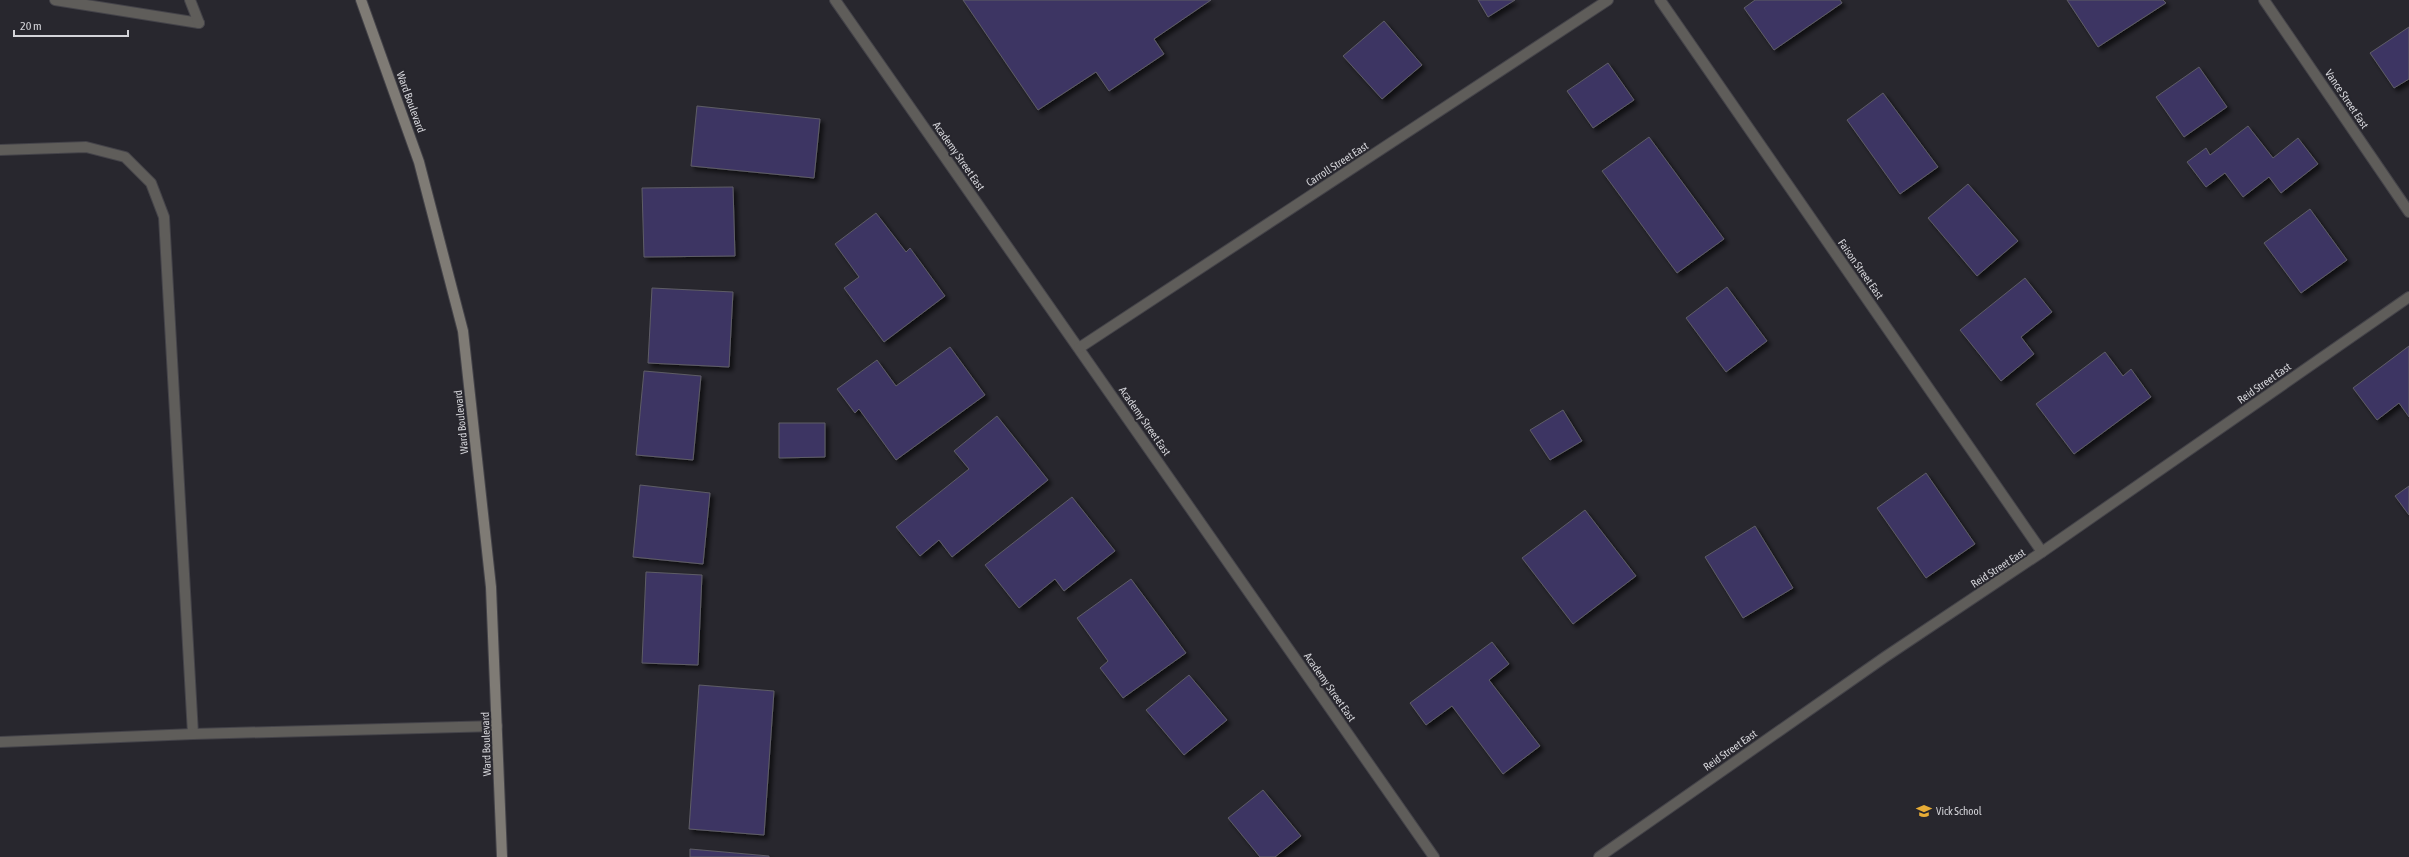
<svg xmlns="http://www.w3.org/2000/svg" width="2409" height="857" font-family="'Asap Condensed',sans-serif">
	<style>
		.building { fill: #3e3563; stroke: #5e5d66; filter: url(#shadow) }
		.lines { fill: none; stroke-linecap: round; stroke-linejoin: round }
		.service-casing { stroke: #444349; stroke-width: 12 }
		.minor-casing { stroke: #444349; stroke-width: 12 }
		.tertiary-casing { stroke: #444349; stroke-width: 12 }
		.secondary-casing { stroke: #444349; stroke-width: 12 }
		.service { stroke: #5f5d5a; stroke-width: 10 }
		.minor { stroke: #5f5d5a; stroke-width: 10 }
		.tertiary { stroke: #5f5d5a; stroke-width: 10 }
		.secondary { stroke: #7f7b75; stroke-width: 10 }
		.labels { text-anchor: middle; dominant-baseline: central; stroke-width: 4; stroke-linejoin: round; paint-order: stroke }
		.street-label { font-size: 11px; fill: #d4d4d9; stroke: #28272e }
		.poi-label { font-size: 11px; fill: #d4d4d9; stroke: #28272e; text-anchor: start }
	</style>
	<defs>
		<filter id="shadow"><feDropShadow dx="3.5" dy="3.5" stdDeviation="2" flood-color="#0009"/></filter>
	</defs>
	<rect width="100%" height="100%" fill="#28272e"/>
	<g class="building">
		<path d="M963,0h248l-57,39 10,15 -55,37 -13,-19 -58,38z"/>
		<path d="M1478,0h37l-27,17z"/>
		<path d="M1755,0h85l2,3 -68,47 -30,-42z"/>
		<path d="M2067,0h96l3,3 -68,44z"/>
		<path d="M1384,21l38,44 -40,34 -39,-43z"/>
		<path d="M2409,27v52l-15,9 -24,-35z"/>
		<path d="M1608,63l26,37 -41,28 -26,-37z"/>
		<path d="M2199,67l28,40 -43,30 -28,-40z"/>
		<path d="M1883,93l55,74 -38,27 -53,-74z"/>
		<path d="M697,106l123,13 -6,59 -123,-12z"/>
		<path d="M2248,126l25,32 25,-20 20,26 -37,29 -12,-16 -26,20 -18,-24 -19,14 -19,-25 19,-14 4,7z"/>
		<path d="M1649,137l75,102 -47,34 -75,-102z"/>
		<path d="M1968,184l50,57 -41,35 -49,-58z"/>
		<path d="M733,187l2,69 -91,1 -2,-69z"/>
		<path d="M2310,209l37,51 -46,33 -37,-50z"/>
		<path d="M876,213l30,39 4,-4 35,48 -61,46 -40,-54 15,-11 -24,-33z"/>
		<path d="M2025,278l27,34 -31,25 13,17 -33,27 -41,-51z"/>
		<path d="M1727,287l40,54 -41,31 -40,-54z"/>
		<path d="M652,288l81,4 -4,75 -81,-4z"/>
		<path d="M2409,346v71l-10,-14 -22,17 -24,-32z"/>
		<path d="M950,347l35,48 -89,65 -37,-51 -4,4 -18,-24 40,-29 19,26z"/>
		<path d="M2105,352l18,24 8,-7 20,28 -77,57 -38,-50z"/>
		<path d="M644,371l57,5 -8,84 -57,-5z"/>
		<path d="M1563,410l19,31 -32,19 -20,-30z"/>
		<path d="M997,416l51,64 -96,77 -13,-17 -19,16 -24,-29 73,-58 -15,-18z"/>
		<path d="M779,423h46v34l-46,1z"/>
		<path d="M1926,473l49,71 -49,34 -49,-70z"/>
		<path d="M640,485l70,8 -7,71 -70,-7z"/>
		<path d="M2409,486v29l-14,-19z"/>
		<path d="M1072,497l43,54 -51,40 -9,-12 -36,29 -34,-43z"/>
		<path d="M1585,510l51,66 -63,48 -51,-66z"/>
		<path d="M1755,526l38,62 -50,30 -38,-61z"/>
		<path d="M646,572l56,3 -4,90 -56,-2z"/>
		<path d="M1131,579l55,74 -63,45 -23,-30 8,-7 -31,-43z"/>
		<path d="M1492,642l17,22 -20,16 51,66 -37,28 -51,-68 -26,19 -16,-22z"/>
		<path d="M1189,675l38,45 -43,35 -38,-45z"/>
		<path d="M699,685l75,6 -10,144 -75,-6z"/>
		<path d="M1263,790l38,46 -26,21h-15l-32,-39z"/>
		<path d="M690,849l79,7v1h-79z"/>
	</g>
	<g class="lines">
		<g class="service-casing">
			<g id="service">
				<path d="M55,0l144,23"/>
				<path d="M190,0l9,23"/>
				<path d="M0,150l86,-3 39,10 26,26 13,34 29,517"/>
				<path d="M0,742l193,-8 304,-8"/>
			</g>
		</g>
		<g class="minor-casing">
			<g id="minor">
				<path d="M835,0l599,857"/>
				<path d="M1660,0l382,552"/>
				<path d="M2264,0l145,212"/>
				<path d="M1079,348l529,-348"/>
			</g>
		</g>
		<g class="tertiary-casing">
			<path id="tertiary" d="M1599,857l286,-200 157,-105 367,-255"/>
		</g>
		<g class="secondary-casing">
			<path id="secondary" d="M361,0l58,162 44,169 28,256 11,270"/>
		</g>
		<use href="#service" class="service"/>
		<use href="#minor" class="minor"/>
		<use href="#tertiary" class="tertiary"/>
		<use href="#secondary" class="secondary"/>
	</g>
	<defs>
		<g id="school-bare" transform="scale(1.2)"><path d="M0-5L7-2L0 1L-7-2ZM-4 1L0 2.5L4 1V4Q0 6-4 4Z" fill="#e7ac36" stroke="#28272e" stroke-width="2.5" paint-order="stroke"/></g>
	</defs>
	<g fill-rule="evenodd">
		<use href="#school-bare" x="1924" y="811"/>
	</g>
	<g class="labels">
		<g class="street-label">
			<text transform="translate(2347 99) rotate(56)">Vance Street East</text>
			<text transform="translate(411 102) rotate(70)">Ward Boulevard</text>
			<text transform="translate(959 156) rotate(55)">Academy Street East</text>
			<text transform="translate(1337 164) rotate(-33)">Carroll Street East</text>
			<text transform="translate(1861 269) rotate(55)">Faison Street East</text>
			<text transform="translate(2264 383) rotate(-35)">Reid Street East</text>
			<text transform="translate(1145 421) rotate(55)">Academy Street East</text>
			<text transform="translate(461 422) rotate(-96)">Ward Boulevard</text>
			<text transform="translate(1998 568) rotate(-33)">Reid Street East</text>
			<text transform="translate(1330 687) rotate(55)">Academy Street East</text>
			<text transform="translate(486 744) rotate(-92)">Ward Boulevard</text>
			<text transform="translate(1730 750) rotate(-35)">Reid Street East</text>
		</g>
		<g class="poi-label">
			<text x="1936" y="811">Vick School</text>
		</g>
	</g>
	<path d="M14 30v6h114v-6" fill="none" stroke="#d4d4d9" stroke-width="2"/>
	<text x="20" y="30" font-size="12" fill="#d4d4d9" stroke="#28272e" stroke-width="3" paint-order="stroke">20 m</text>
</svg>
